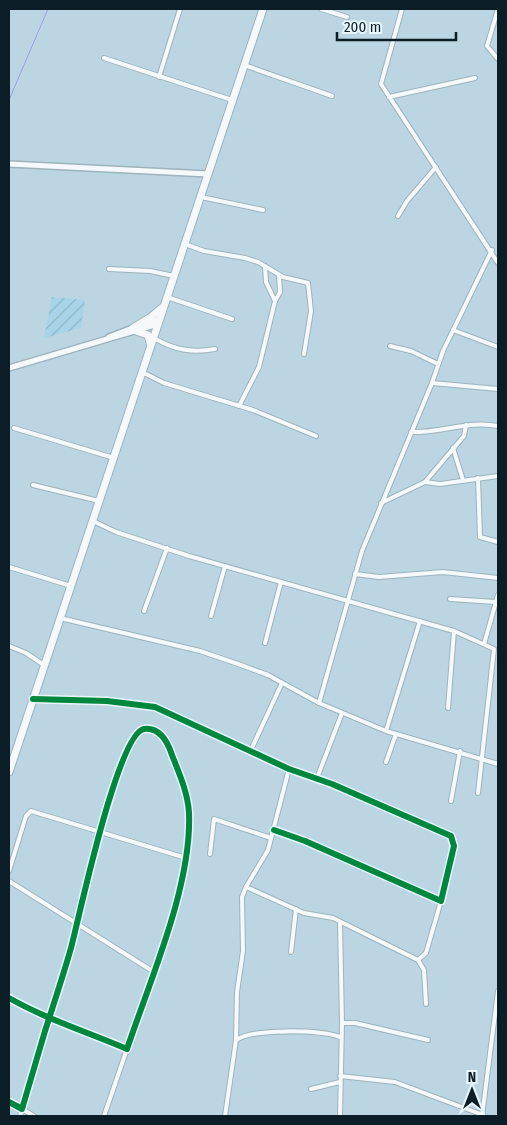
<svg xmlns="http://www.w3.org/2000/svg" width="507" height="1125" font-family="'Fira Sans Condensed',sans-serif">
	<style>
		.industrial { fill: url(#industrial-furrows) }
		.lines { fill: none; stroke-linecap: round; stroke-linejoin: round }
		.stream { stroke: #a09cef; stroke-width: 1 }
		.street-casing { stroke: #9db3bd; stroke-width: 6 }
		.secondary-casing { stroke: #9db3bd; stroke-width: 8 }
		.highway-casing { stroke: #9db3bd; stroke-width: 9 }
		.street { stroke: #f5f9fb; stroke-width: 4 }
		.secondary { stroke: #f5f9fb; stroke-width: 5 }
		.highway { stroke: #f5f9fb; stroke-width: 7 }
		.cycleway-casing { stroke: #e8f7fe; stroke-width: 9 }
		.cycleway { stroke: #00873e; stroke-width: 6 }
	</style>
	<defs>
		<pattern id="industrial-furrows" width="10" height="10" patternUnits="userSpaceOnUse" patternTransform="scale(1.25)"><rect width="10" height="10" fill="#a7d4e8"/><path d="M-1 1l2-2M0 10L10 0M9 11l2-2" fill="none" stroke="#8eb6c7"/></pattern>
	</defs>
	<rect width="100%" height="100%" fill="#bbd6e2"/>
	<path class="industrial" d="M52,297l33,3 -4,28 -37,10z"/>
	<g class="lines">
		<path class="stream" d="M9,100l39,-91"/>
		<g class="street-casing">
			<g id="street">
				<path d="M321,9l26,8"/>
				<path d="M402,9l-21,75 117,179"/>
				<path d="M498,9l-11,37 11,13"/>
				<path d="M104,58l128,42"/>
				<path d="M244,65l88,31"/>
				<path d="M159,77l21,-68"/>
				<path d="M389,97l86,-19"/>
				<path d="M201,197l62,13"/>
				<path d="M398,216l9,-15 29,-34"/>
				<path d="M185,244l19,7 41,7 13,4 25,15 25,6 3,28 -7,43"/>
				<path d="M265,266l1,16 9,19"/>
				<path d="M109,269l41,2 24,5"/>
				<path d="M167,297l65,22"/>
				<path d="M453,330l45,17"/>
				<path d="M154,338c20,12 38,15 61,11"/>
				<path d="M390,346l21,5 27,13"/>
				<path d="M142,372l22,11 89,27 63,26"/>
				<path d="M432,383l66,6"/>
				<path d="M239,406l20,-39 16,-66 5,-9 -1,-17"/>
				<path d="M14,428l100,30"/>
				<path d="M411,432c30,1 58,-12 87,-6"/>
				<path d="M453,448l10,32"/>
				<path d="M478,478l2,59 18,5"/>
				<path d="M425,482l15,2 58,-8"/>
				<path d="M33,485l66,16"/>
				<path d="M381,503l44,-21 39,-46 2,-11"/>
				<path d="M93,521l23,11 73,24 265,75 40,18 -16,144"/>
				<path d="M9,567l62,19"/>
				<path d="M355,574l24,3 64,-5 55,6"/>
				<path d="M450,599l46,3"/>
				<path d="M144,611l23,-63"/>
				<path d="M211,616l14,-50"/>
				<path d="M60,618l140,33 41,14 27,10 51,28 67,28 112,33"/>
				<path d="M265,643l16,-61"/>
				<path d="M484,644l14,-49"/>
				<path d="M9,646l17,7 18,12"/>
				<path d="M33,699l74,2 48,6 134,62 43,15 119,52 3,10 -13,55 -136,-60 -31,-11"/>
				<path d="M319,703l43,-152 70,-168 11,-32 49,-101"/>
				<path d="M448,708l6,-77"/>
				<path d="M386,731l34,-110"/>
				<path d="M250,752l32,-69"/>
				<path d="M386,762l10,-28"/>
				<path d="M317,778l25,-65"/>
				<path d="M451,801l9,-50"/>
				<path d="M210,854l4,-35 57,19"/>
				<path d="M9,871l17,-55 5,-5 155,47"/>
				<path d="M9,881l145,91"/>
				<path d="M246,887l58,26 29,5 85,42 6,10 2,34"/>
				<path d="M340,922l2,101"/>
				<path d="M291,952l5,-43"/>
				<path d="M418,960l8,-7 15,-52"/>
				<path d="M9,998c37,21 78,34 118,51 23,-69 65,-163 62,-236 -1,-20 -10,-40 -17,-58 -4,-12 -12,-28 -28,-26 -26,4 -65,189 -73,219 -8,28 -17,55 -26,83l-23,78 -13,-7"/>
				<path d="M236,1040c18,-12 84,-10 104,-3"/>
				<path d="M340,1076l55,6 88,33"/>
				<path d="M311,1089l29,-7"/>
				<path d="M20,1116l2,-7 12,7"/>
				<path d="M104,1116l23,-67"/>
				<path d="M225,1116l11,-76 1,-48 6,-41 -1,-54 4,-10 22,-37 21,-81"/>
				<path d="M340,1116l2,-93h13l73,17"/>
				<path d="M482,1116l16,-125"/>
			</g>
		</g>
		<g class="secondary-casing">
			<g id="secondary">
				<path d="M9,164l199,10"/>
				<path d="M143,324l17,-5"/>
				<path d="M109,337l26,-10"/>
				<path d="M9,368l149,-44"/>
			</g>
		</g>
		<g class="highway-casing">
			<g id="highway">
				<path d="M133,328l18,-11 12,-10"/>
				<path d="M136,331l12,4 2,8"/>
				<path d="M9,772l254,-763"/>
			</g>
		</g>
		<use href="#street" class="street"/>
		<use href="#secondary" class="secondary"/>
		<use href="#highway" class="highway"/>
		<g class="cycleway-casing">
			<g id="cycleway">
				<path d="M33,699l74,2 48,6 134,62 43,15 119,52 3,10 -13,55 -136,-60 -31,-11"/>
				<path d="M9,998c37,21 78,34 118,51 23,-69 65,-163 62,-236 -1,-20 -10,-40 -17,-58 -4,-12 -12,-28 -28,-26 -26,4 -65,189 -73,219 -8,28 -17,55 -26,83l-23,78 -13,-7"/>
			</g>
		</g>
		<use href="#cycleway" class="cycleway"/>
	</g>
	<rect width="507" height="1125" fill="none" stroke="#0b1e27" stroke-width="20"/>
	<g transform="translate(472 1090)" stroke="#e8f7fe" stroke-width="4" paint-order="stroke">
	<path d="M0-4L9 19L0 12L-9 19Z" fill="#0b1e27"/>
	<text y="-8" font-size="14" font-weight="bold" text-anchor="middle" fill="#0b1e27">N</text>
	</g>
	<path d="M337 32v8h119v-8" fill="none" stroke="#0b1e27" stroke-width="2.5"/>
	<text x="344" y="32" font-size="15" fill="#0b1e27" stroke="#e8f7fe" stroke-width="4" paint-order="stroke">200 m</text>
</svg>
